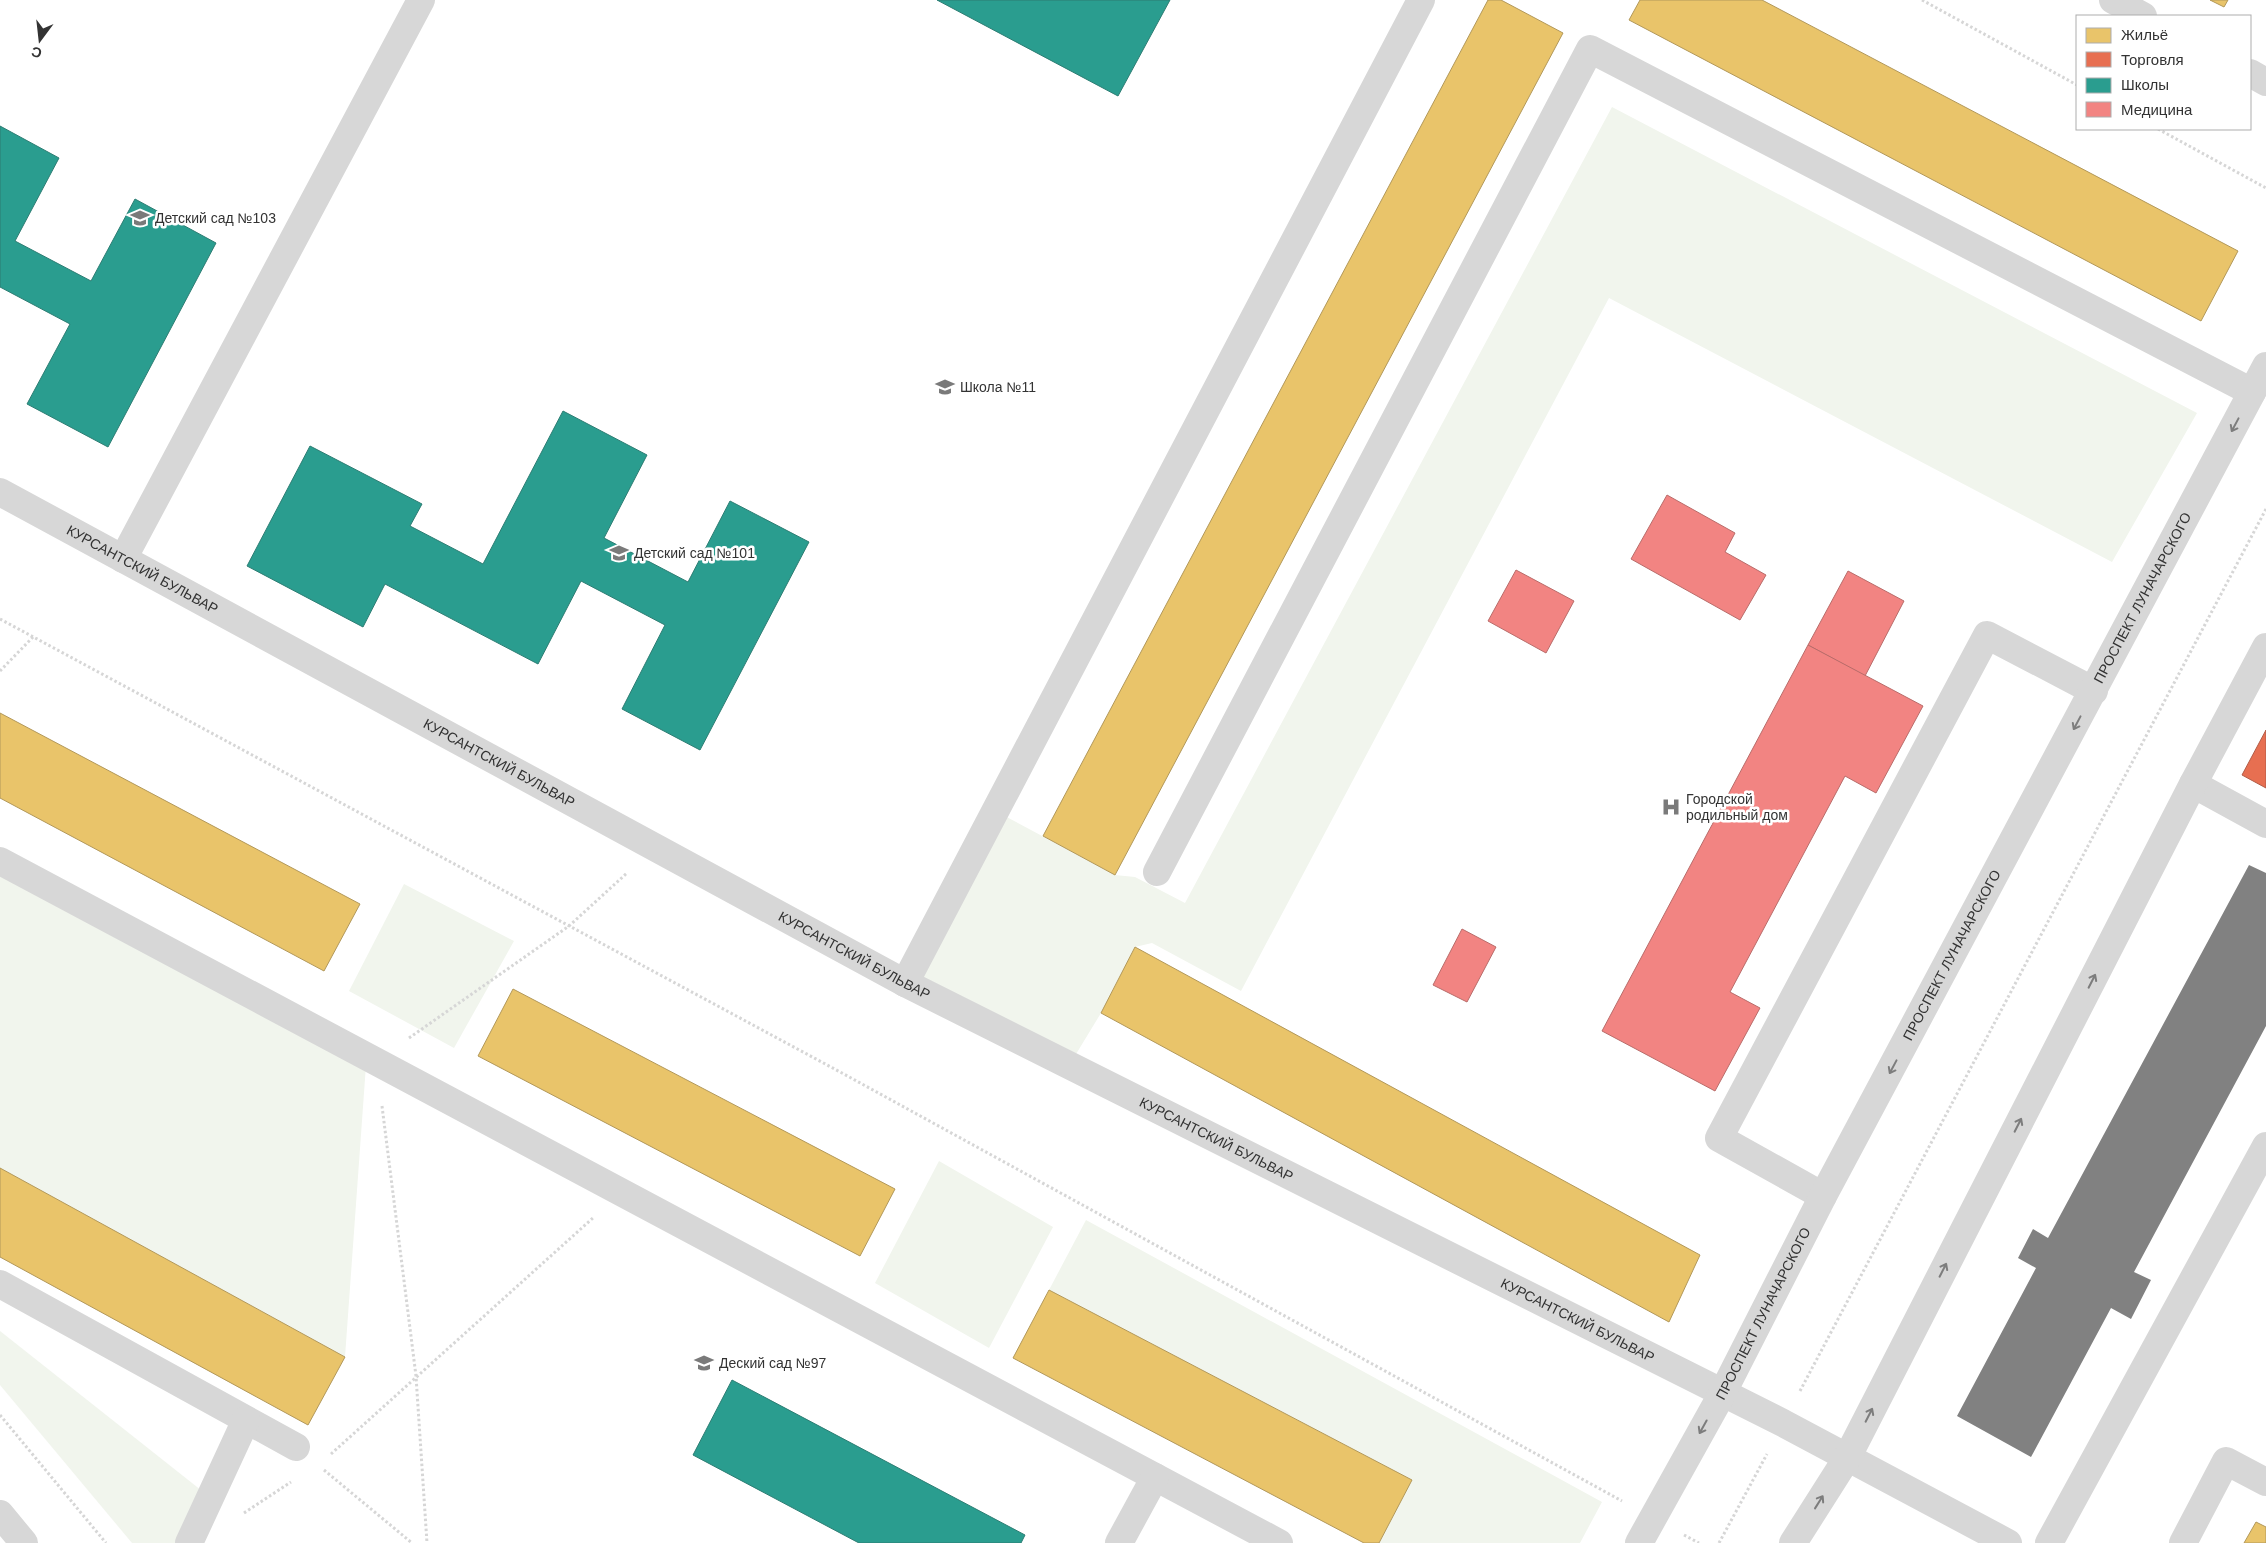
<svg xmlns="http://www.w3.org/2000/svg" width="2266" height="1543" font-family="Arial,sans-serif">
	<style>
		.green { fill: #f1f5ed }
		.homes { fill: #e9c46a; stroke: #b2985a }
		.shops { fill: #e76f51; stroke: #b15d48 }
		.schools { fill: #2a9d8f; stroke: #2d7d73 }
		.health { fill: #f28482; stroke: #b96c6a }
		.building { fill: #818181 }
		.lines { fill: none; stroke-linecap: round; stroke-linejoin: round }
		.path { stroke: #d6d6d6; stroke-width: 3; stroke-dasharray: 2.5 2.5; stroke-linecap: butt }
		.minor { stroke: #d7d7d7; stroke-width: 28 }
		.oneway { stroke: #7d7d7d }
		.labels { text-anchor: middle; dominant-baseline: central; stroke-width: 5; stroke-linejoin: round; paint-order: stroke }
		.poi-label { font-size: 14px; fill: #333; stroke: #fff; text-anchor: start }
		.street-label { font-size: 14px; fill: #333; stroke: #fff }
	</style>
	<rect width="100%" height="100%" fill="#fff"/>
	<g class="green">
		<path d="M1612,107l585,306 -85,149 -503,-264 -368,693 -89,-48 -17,4 -34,66 -31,51 -155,-84 86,-166 114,61 20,2 50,26z"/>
		<path d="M0,869l366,196 -21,292 -345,-189z"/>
		<path d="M404,884l110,57 -60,107 -105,-57z"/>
		<path d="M939,1161l114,66 -64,121 -114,-65z"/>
		<path d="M1086,1220l516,282 -22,41h-201l32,-63 -362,-190z"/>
		<path d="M0,1331l216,171 -21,41h-63l-132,-158z"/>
	</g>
	<g class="homes">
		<path d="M1488,0h13l62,33 -448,842 -72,-39z"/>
		<path d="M1640,0h122l476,251 -37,70 -572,-301z"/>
		<path d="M2210,0h18l-4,7z"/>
		<path d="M0,713l360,191 -36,67 -324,-173z"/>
		<path d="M1135,947l565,308 -31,67 -568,-309z"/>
		<path d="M513,989l382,200 -35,67 -382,-200z"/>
		<path d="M0,1168l345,189 -37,68 -308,-168z"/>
		<path d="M1049,1290l363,190 -33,63h-15l-351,-185z"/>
		<path d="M2256,1522l10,5v16h-22z"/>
	</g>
	<path class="shops" d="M2266,730v58l-24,-13z"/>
	<g class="schools">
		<path d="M937,0h233l-52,96z"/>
		<path d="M0,126l59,32 -44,83 76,40 44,-82 81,44 -108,204 -81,-43 43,-80 -70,-37z"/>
		<path d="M563,411l84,44 -43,83 84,44 42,-81 79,41 -109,208 -78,-41 43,-84 -84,-44 -43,83 -153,-80 -22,43 -116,-61 63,-120 112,58 -12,22 73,38z"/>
		<path d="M732,1380l293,155 -4,8h-162l-166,-88z"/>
	</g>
	<g class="health">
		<path d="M1667,495l68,38 -10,19 41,23 -26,45 -109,-61z"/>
		<path d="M1516,570l58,31 -28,52 -58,-32z"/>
		<path d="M1848,571l56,30 -39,75 -57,-31z"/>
		<path d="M1808,645l115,61 -47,87 -31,-17 -115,216 30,16 -45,83 -113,-60z"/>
		<path d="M1462,929l34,18 -29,55 -34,-17z"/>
	</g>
	<path class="building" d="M2249,865l17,8v153l-132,246 17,8 -20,39 -20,-11 -80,149 -74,-41 79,-148 -18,-10 15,-29 15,9z"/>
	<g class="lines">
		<g class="path">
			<path d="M1922,0l155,85"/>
			<path d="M2158,129l108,59"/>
			<path d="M0,619l842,454 780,428"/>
			<path d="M0,671l33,-34"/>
			<path d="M409,1038l160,-112 58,-53"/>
			<path d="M382,1106l34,270 11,167"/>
			<path d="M1800,1391l466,-882"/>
			<path d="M0,1415l106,128"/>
			<path d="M331,1454l263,-237"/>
			<path d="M324,1470l88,73"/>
			<path d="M244,1513l47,-31"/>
			<path d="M1684,1535l15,8"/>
			<path d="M1719,1543l48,-89"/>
		</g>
		<g class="minor">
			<path d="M2113,0l30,16"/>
			<path d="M2250,73l16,9"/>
			<path id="s1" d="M0,492l905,491 878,440 225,120"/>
			<path d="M123,559l298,-559"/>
			<path d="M2193,784l73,40"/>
			<path d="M0,861l1279,682"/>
			<path d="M1157,872l433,-823 662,343"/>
			<path d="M905,983l516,-983"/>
			<path d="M1823,1196l-104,-58 268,-503 107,56"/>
			<path d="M0,1284l296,163"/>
			<path d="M0,1514l24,29"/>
			<path d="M189,1543l57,-123"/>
			<path d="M1119,1543l36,-66"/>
			<path id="s2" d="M1639,1543l83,-149 101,-198 443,-830"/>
			<path d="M1793,1543l54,-85 346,-674 73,-137"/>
			<path d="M2049,1543l217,-397"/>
			<path d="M2183,1543l43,-82 40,21"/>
		</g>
	</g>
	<defs><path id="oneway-shaft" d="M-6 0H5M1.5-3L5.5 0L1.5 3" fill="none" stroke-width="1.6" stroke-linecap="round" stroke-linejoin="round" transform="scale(1.25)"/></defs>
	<g class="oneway">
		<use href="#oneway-shaft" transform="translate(2235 425) rotate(118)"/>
		<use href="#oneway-shaft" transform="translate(2077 723) rotate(118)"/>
		<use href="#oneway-shaft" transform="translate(2092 981) rotate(-63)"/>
		<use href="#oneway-shaft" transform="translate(1893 1067) rotate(118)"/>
		<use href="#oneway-shaft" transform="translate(2018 1125) rotate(-63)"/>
		<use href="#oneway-shaft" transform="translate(1943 1270) rotate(-63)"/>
		<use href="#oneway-shaft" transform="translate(1869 1415) rotate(-63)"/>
		<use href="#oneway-shaft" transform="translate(1703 1427) rotate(119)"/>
		<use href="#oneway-shaft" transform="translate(1819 1502) rotate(-58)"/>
	</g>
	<defs>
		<g id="school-bare" transform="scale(1.5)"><path d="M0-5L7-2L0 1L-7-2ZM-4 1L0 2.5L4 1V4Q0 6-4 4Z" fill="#7a7a7a" stroke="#fff" stroke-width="2.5" paint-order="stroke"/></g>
		<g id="hospital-bare" transform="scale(1.5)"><path d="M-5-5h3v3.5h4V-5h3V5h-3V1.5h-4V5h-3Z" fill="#7a7a7a" stroke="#fff" stroke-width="2.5" paint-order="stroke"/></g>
	</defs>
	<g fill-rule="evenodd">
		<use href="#school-bare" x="140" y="218"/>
		<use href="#school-bare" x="945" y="387"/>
		<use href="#school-bare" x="619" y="553"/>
		<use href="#hospital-bare" x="1671" y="807"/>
		<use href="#school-bare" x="704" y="1363"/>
	</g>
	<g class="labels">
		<g class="poi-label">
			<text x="155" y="218">Детский сад №103</text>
			<text x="960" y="387">Школа №11</text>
			<text x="634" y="553">Детский сад №101</text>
			<text x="1686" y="799">Городской<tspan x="1686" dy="16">родильный дом</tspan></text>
			<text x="719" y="1363">Деский сад №97</text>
		</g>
		<g class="street-label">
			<text stroke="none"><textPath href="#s1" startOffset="162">КУРСАНТСКИЙ БУЛЬВАР</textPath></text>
			<text stroke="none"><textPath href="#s2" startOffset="1071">ПРОСПЕКТ ЛУНАЧАРСКОГО</textPath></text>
			<text stroke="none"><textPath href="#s1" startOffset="568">КУРСАНТСКИЙ БУЛЬВАР</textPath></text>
			<text stroke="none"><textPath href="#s1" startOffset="972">КУРСАНТСКИЙ БУЛЬВАР</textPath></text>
			<text stroke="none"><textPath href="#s2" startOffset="666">ПРОСПЕКТ ЛУНАЧАРСКОГО</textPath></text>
			<text stroke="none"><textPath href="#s1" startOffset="1378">КУРСАНТСКИЙ БУЛЬВАР</textPath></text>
			<text stroke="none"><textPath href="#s2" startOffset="261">ПРОСПЕКТ ЛУНАЧАРСКОГО</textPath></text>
			<text stroke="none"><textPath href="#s1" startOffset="1782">КУРСАНТСКИЙ БУЛЬВАР</textPath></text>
		</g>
	</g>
	<rect x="2076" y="15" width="175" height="115" fill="#ffffff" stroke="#adadad"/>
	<rect x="2086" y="28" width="25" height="15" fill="#e9c46a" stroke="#adadad"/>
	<text x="2121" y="40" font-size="15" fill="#333333">Жильё</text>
	<rect x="2086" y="52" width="25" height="15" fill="#e76f51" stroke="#adadad"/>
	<text x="2121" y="65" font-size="15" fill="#333333">Торговля</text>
	<rect x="2086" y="78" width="25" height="15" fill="#2a9d8f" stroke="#adadad"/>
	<text x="2121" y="90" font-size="15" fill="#333333">Школы</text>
	<rect x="2086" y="102" width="25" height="15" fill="#f28482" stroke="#adadad"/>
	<text x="2121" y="115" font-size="15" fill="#333333">Медицина</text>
	<g transform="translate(40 40) rotate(195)" stroke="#ffffff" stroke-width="4" paint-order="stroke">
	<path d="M0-4L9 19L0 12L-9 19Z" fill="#333333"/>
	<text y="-8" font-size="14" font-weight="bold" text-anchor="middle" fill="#333333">С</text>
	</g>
</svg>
